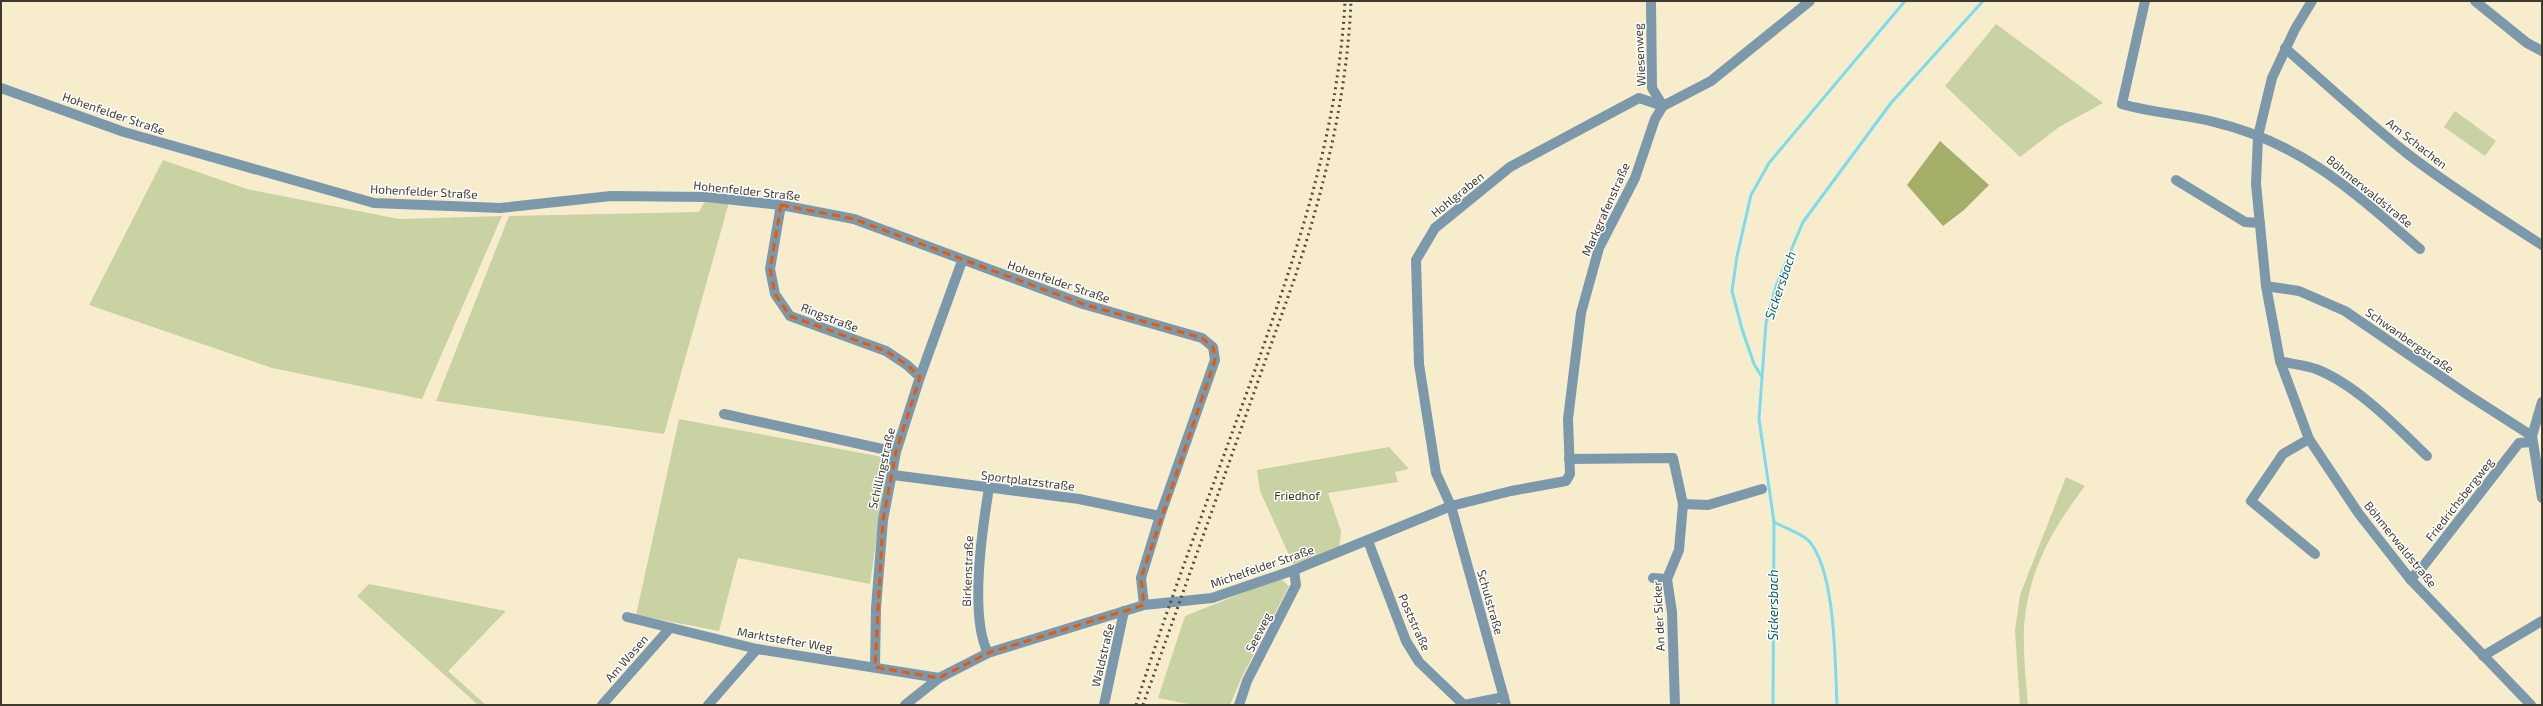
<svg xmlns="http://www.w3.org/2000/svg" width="2543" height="706" font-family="'Exo 2',sans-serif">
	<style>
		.green { fill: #c9d2a2 }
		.forest { fill: #a3ae68 }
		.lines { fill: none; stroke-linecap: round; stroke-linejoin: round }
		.stream { stroke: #7bdced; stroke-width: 3 }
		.minor { stroke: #7c98ab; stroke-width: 10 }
		.rail { stroke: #524e3f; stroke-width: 3; stroke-dasharray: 2 4; stroke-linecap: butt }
		.marked { fill: none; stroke: #e8590c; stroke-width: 3; stroke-dasharray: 8 5; stroke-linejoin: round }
		.labels { text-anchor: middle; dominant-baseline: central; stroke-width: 3; stroke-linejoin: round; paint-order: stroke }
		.street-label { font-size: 12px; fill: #3e3b2e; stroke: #fff }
		.park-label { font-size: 12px; fill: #2e3314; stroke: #fff }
		.water-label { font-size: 13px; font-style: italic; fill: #09606b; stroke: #fff }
	</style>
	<rect width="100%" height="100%" fill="#f7edcd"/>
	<g class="green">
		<path d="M1996,24l107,79 -44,24 -39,30 -75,-71z"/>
		<path d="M2455,111l41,30 -11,15 -41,-29z"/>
		<path d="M163,160l84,29 152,30 103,-3 -80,183 -150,-31 -183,-63z"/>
		<path d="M707,197l23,2 -66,235 -228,-33 73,-185 190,-4z"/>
		<path d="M679,419l209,39 -18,126 -132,-26 -19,73 -83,-16z"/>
		<path d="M1389,447l20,22 -14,3 3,10 -70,11 13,38 -2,19 -46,14 -33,-73 -3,-21z"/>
		<path d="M2066,477l19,9c-33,43 -58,87 -61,143 -1,25 2,51 4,76h-8l-5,-74 5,-36z"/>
		<path d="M1280,578l9,8 -49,95 -10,24h-37l-35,-7 27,-82z"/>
		<path d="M369,584l137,27 -58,60 38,34h-8l-121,-109z"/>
	</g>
	<path class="forest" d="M1940,141l49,44 -25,25 -21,16 -36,-41z"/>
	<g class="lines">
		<g class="stream">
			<path d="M1762,377l-8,-13 -12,-35 -10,-38 5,-35 14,-61 18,-32 136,-162"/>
			<path d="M1774,522c10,6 27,11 35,19 27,31 26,123 28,164"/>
			<path d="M1773,705l1,-183 -15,-103 7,-96 10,-37 27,-64 88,-119 92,-102"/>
		</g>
		<g class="minor">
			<path d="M1651,1l1,87 11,18"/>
			<path d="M2145,1l-23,103c30,9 61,10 92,18 88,21 140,70 206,127"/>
			<path d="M2312,1l-17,28 -23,49 -14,58 -2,48 10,102 14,75 29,78 50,75 51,65 121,126"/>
			<path d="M2475,1l52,42 15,8"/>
			<path d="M2285,48c41,36 81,73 124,107 43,33 88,61 133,90"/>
			<path d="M1,88l123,44 250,71 126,5 111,-12 96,1 74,8 73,14 229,85 119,34 11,9 2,13 -55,156 -19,62 3,27"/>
			<path d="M2176,180l69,42 15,1"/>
			<path d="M781,205l-11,64 5,25 15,22 96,35 21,14 13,12"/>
			<path d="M2266,286l33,5 46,20 123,84 64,41"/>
			<path d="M2280,361c11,3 25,4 36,8 41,16 80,57 111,87"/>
			<path d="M2542,402l-10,34 10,62"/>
			<path d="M724,414l172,38"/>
			<path d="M2309,439l-26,15 -32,47 64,53"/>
			<path d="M1569,459l104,-1 10,46 25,1 54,-16"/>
			<path d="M893,475l186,24 81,17"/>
			<path d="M1368,541l38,100 13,21 45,43 40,-8"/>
			<path d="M1653,578l14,1"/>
			<path d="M2410,579l11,-10 98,-126 13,-1"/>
			<path d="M627,617l130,32 182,29"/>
			<path d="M988,653c-19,-37 -6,-123 1,-165"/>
			<path d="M2483,656l59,-35"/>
			<path d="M875,667l1,-59 7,-88 13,-68 24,-75 42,-116"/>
			<path d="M602,705l68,-77"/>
			<path d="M708,705l49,-56"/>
			<path d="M905,705l34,-27 49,-25 156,-48 68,-7 82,-28 157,-64 60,-15 55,-10 4,-7 -2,-55 13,-106 18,-65 36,-70 20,-59 8,-13 48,-25 99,-80"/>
			<path d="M1104,705l20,-94"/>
			<path d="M1239,705l8,-24 49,-96 -2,-15"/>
			<path d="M1506,705l-55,-199 -15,-33 -17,-109 -3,-104 19,-32 75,-61 129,-69 24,8"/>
			<path d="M1675,705l-3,-93 -5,-33 12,-29 4,-46"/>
		</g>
		<g class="rail">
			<path d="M1136,705c36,-113 79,-224 119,-335 43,-122 83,-238 90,-369"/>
			<path d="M1143,705l151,-425c30,-90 53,-184 57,-279"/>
		</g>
	</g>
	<path class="marked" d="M781,205l73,14 229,85 119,34 11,9 2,13 -74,218 3,27 -156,48 -49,25 -64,-11 8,-147 13,-68 24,-75 -13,-12 -21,-14 -96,-35 -15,-22 -5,-25z"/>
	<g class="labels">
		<g class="street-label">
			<text transform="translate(1639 55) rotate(-93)">Wiesenweg</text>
			<text transform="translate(114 113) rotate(19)">Hohenfelder Straße</text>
			<text transform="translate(2417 143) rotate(38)">Am Schachen</text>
			<text transform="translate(747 190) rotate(6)">Hohenfelder Straße</text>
			<text transform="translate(424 191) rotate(3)">Hohenfelder Straße</text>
			<text transform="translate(2370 191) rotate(39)">Böhmerwaldstraße</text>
			<text transform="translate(1457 194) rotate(-39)">Hohlgraben</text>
			<text transform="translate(1605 209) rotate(-66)">Markgrafenstraße</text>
			<text transform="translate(1059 281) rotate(19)">Hohenfelder Straße</text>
			<text transform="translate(830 317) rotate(21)">Ringstraße</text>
			<text transform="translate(2410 340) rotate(35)">Schwanbergstraße</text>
			<text transform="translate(881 468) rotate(-77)">Schillingstraße</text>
			<text transform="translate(1028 480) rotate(7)">Sportplatzstraße</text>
			<text transform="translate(2459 499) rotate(-52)">Friedrichsbergweg</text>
			<text transform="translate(2401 544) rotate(51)">Böhmerwaldstraße</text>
			<text transform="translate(1262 566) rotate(-19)">Michelfelder Straße</text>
			<text transform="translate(967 571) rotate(-88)">Birkenstraße</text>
			<text transform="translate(1491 602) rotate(74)">Schulstraße</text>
			<text transform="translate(1658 616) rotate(-93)">An der Sicker</text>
			<text transform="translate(1415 622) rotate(66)">Poststraße</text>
			<text transform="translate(1258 632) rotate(-63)">Seeweg</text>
			<text transform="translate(785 639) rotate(10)">Marktstefter Weg</text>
			<text transform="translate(1102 655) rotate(-77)">Waldstraße</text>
			<text transform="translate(626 658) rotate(-49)">Am Wasen</text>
		</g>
		<g class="park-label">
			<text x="1297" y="495">Friedhof</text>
		</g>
		<g class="water-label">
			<text transform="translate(1780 285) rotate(-71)">Sickersbach</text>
			<text transform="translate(1773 605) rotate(-90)">Sickersbach</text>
		</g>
	</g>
	<rect width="2543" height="706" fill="none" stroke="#3e3b2e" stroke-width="4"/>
</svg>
